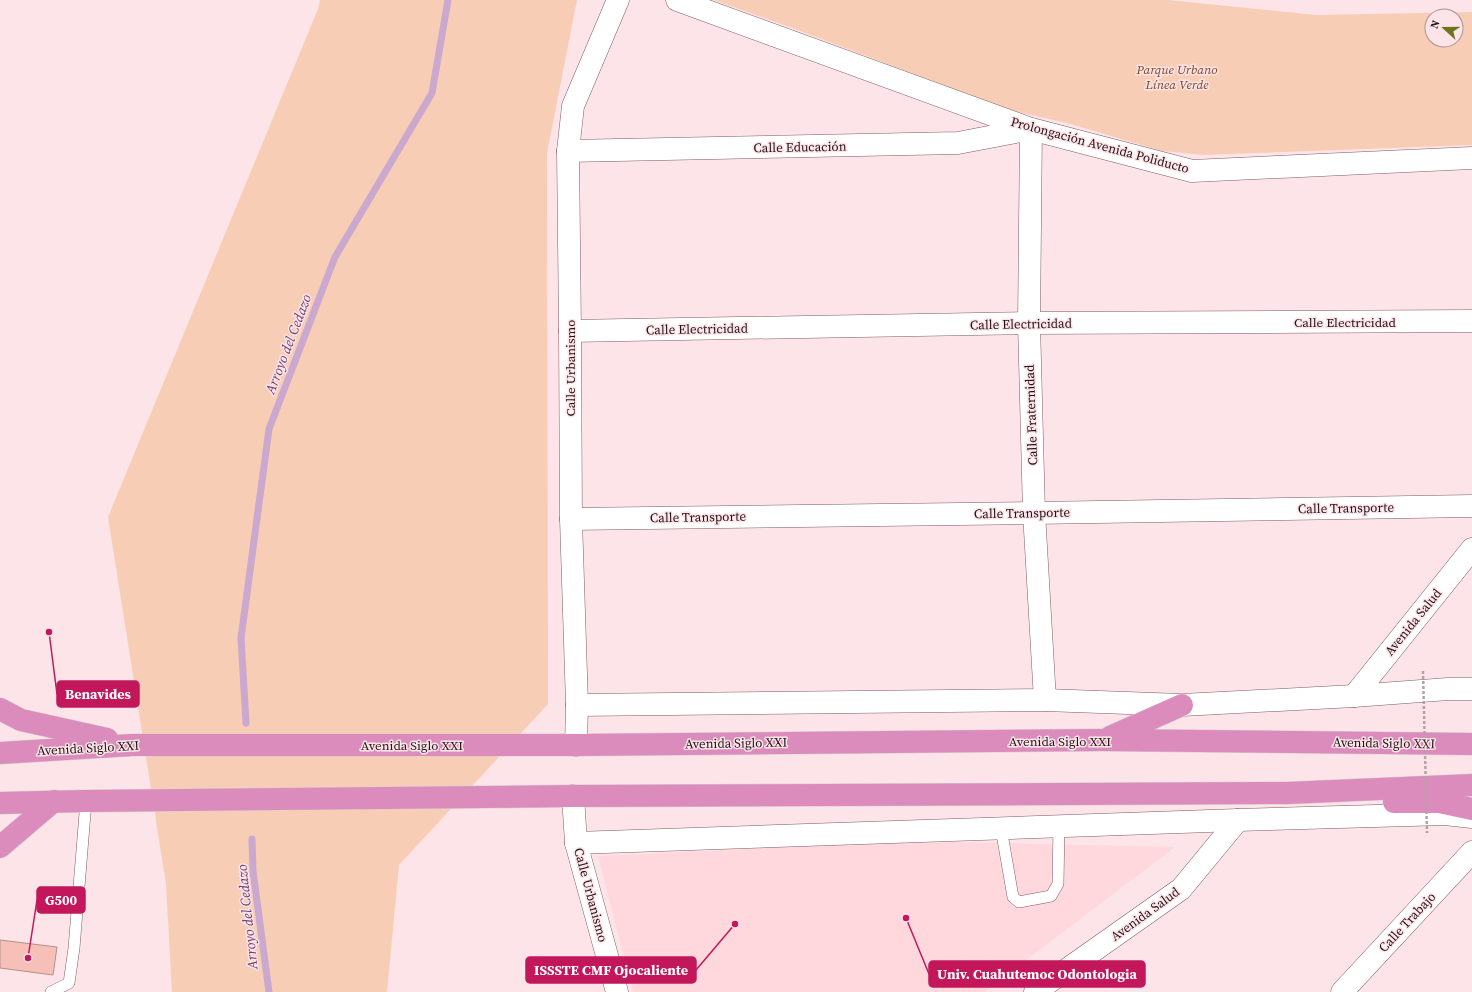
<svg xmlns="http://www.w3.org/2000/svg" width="1472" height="992" font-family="'Source Serif 4',serif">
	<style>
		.built { fill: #ffd8de }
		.green { fill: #f8cdb6; fill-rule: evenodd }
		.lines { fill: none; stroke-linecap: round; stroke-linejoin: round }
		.stream { stroke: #cba8ce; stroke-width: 7 }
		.building { fill: #f6bfb7; stroke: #b48f89 }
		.service-casing { stroke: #7e5c62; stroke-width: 12 }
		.minor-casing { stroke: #7e5c62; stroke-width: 23 }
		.tertiary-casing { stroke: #7e5c62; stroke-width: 23 }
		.trunk-casing { stroke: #d3d0d1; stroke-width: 23 }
		.service { stroke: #fff; stroke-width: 11 }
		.minor { stroke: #fff; stroke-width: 22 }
		.tertiary { stroke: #fff; stroke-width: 22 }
		.trunk { stroke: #dc8cbc; stroke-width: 22 }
		.path-bridge { stroke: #b5a0a4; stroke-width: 2.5; stroke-dasharray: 3 2; stroke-linecap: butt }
		.labels { text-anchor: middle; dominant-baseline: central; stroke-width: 3; stroke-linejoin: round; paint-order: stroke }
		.park-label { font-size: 13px; font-style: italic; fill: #814623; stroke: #fde4e8 }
		.street-label { font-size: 13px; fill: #231518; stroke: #fde4e8 }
		.water-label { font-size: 14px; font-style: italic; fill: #6d4072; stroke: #fde4e8 }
		.leader { fill: none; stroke: #c2185b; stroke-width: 1.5 }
		.callout-dot { fill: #c2185b; stroke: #fde4e8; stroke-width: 1.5 }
		.callout { fill: #c2185b; stroke: #c2185b; stroke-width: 1.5 }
		.callout-label { font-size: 14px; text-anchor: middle; font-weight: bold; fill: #fff }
	</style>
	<rect width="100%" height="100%" fill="#fde4e8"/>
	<path class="built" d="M951,842l224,5 -191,145h-351l-35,-136 248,-12z"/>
	<g class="green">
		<path d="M320,0h257l-30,153 1,551 -149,161 -12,127h-215l-6,-108 -58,-367 210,-508z"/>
		<path d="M714,0h454l148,15 156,-3v133l-268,10 -42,-4 -95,-28 -58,-13 -214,-81zM1432,16h24v24h-24z"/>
	</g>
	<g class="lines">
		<g class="stream">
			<path d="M246,723l-5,-85 28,-209 66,-172 97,-164 16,-93"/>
			<path d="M252,839l1,32 16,121"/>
		</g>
	</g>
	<path class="building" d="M0,940l57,7 -4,28 -53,-7z"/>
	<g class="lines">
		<g class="service-casing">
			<g id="service">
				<path d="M1001,828l12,69 6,5 32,-6 7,-12 1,-58"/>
				<path d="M51,992l18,-9 5,-35 12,-147"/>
			</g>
		</g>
		<g class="minor-casing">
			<g id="minor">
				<path d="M568,151l390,-8 73,-14 -2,194 5,190 11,187"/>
				<path d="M570,331l459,-8 443,-2"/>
				<path d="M571,519l463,-6 438,-7"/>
				<path d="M1035,992l146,-103 57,-69"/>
				<path d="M1342,992l130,-140"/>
			</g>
		</g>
		<g class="tertiary-casing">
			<g id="tertiary">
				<path d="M677,0l354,129 161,42 280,-13"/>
				<path d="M1354,696l118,-147"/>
				<path d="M577,705l468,-5 137,5 172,-9 94,-7h24"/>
				<path d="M576,745l1,-40 -6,-186 -1,-188 -2,-180 5,-45 45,-106"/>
				<path d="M573,796l3,47 41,149"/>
				<path d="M576,843l662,-23 207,-6 27,3"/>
			</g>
		</g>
		<g class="trunk-casing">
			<g id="trunk">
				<path d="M0,709l21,11 86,19"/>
				<path d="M1110,737l72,-32"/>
				<path d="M0,753l132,-8h444l525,-5 371,4"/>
				<path d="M1394,802h45l33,7"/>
				<path d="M0,803l86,-2 487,-5 714,-3 185,-8"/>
				<path d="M0,847l54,-46"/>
			</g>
		</g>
		<use href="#service" class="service"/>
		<use href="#minor" class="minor"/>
		<use href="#tertiary" class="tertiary"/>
		<use href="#trunk" class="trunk"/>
		<path class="path-bridge" d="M1423,671l4,162"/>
	</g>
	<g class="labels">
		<g class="park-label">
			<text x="1177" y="69">Parque Urbano<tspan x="1177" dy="15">Línea Verde</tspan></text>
		</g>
		<g class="street-label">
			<text transform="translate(1100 145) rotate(15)">Prolongación Avenida Poliducto</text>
			<text transform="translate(800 147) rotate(-1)">Calle Educación</text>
			<text x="1345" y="322">Calle Electricidad</text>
			<text transform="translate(1021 324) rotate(-1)">Calle Electricidad</text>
			<text transform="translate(697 329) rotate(-1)">Calle Electricidad</text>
			<text transform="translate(570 368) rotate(-90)">Calle Urbanismo</text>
			<text transform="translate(1031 415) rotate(-92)">Calle Fraternidad</text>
			<text transform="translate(1346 508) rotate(-1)">Calle Transporte</text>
			<text transform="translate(1022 513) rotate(-1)">Calle Transporte</text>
			<text transform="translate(698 517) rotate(-1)">Calle Transporte</text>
			<text transform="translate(1413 622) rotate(-51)">Avenida Salud</text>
			<text x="1060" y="741">Avenida Siglo XXI</text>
			<text transform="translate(736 743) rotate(-1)">Avenida Siglo XXI</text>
			<text transform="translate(1384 743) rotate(1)">Avenida Siglo XXI</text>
			<text x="412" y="745">Avenida Siglo XXI</text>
			<text transform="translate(88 748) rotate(-3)">Avenida Siglo XXI</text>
			<text transform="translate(591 895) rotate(75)">Calle Urbanismo</text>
			<text transform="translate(1145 914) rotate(-36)">Avenida Salud</text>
			<text transform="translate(1407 922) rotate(-47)">Calle Trabajo</text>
		</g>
		<g class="water-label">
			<text transform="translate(288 344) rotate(-69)">Arroyo del Cedazo</text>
			<text transform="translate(247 917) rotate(-96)">Arroyo del Cedazo</text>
		</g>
	</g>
	<path class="leader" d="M49 632L57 694M28 958L37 900M735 924L696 970M906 918L929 974"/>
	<g class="callout-dot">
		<circle cx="49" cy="632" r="4"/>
		<circle cx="28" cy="958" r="4"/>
		<circle cx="735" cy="924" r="4"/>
		<circle cx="906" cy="918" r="4"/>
	</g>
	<g class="callout">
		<rect x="57" y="681" width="82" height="26" rx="4"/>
		<rect x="37" y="887" width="48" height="26" rx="4"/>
		<rect x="526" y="957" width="170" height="26" rx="4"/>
		<rect x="929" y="961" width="216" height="26" rx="4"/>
	</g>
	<g class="callout-label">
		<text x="98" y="699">Benavides</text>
		<text x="61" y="905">G500</text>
		<text x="611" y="975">ISSSTE CMF Ojocaliente</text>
		<text x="1037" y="979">Univ. Cuahutemoc Odontologia</text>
	</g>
	<g transform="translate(1444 28) rotate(291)"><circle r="19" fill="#fde4e8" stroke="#a69195"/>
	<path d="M0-3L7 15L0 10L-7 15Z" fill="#6e741c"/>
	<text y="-6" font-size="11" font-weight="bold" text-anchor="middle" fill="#231518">N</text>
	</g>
</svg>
